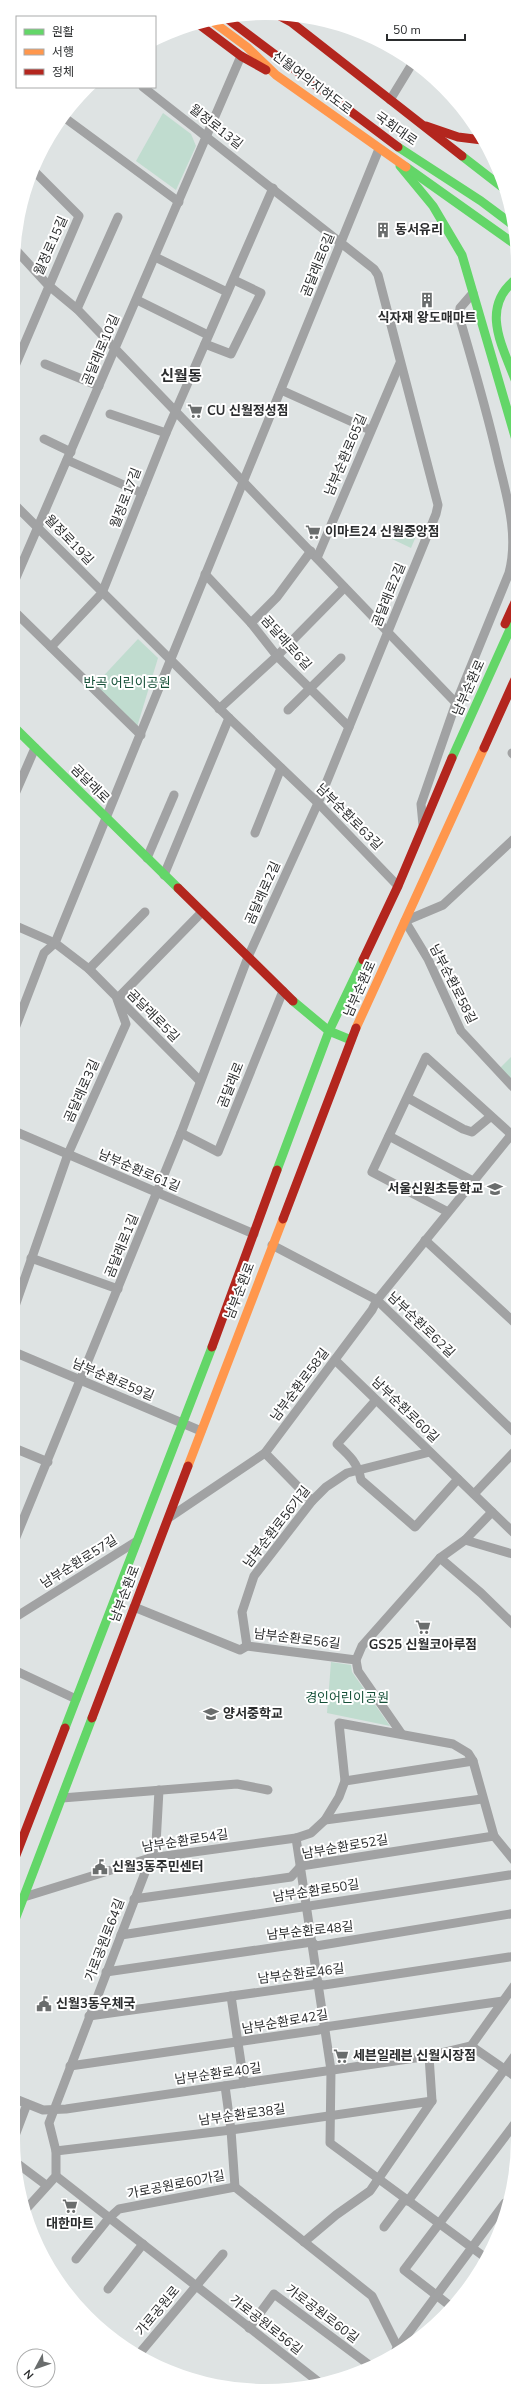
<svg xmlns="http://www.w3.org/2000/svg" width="531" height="2404" font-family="'Nunito Sans','Noto Sans KR',sans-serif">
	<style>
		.green { fill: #c0dccf }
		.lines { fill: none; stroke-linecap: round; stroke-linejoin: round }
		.street { stroke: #a1a2a3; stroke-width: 9 }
		.fast { stroke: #63d668; stroke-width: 9 }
		.slow { stroke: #ff974d; stroke-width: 9 }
		.jam { stroke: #b3261e; stroke-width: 9 }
		.labels { text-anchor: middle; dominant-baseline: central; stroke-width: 4; stroke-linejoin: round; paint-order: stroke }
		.street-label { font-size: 13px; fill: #2b2d2e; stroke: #fff }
		.poi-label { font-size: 13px; font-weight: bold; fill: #2b2d2e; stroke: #fff; text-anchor: start }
		.park-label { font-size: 13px; fill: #155038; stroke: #fff }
		.quarter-label { font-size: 15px; font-weight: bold; fill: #2b2d2e; stroke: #fff }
	</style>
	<rect width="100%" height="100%" fill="#dee3e3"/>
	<g class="green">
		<path d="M163,113l28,21 5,12 -20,44 -40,-29z"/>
		<path d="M397,526l20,8 -6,14 -19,-9z"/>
		<path d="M138,639l20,19 -21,69 -43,-41z"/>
		<path d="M516,1052v37l-18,-19z"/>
		<path d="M331,1662l20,3 1,7 38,54 -63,-13z"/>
	</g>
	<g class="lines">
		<g class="street">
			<path d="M390,100l22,-36"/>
			<path d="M65,118l114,84"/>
			<path d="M15,249l33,36 29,24 379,394"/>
			<path d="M155,257l72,35"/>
			<path d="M137,300l71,35"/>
			<path d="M77,309l41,-92"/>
			<path d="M205,344l26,10 30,-61 -27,-13"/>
			<path d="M45,364l54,22"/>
			<path d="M15,366l64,-150 -43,-43"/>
			<path d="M281,390l89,40"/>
			<path d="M110,414l56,19"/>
			<path d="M44,439l27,13"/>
			<path d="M67,460l75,33"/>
			<path d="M15,505l214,213 89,85 80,83"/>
			<path d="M317,558l83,-195"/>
			<path d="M205,574l46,49 26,33 72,71"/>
			<path d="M15,580l226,-524"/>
			<path d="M15,612l126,123"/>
			<path d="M251,623l26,-26 34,-46"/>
			<path d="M51,647l51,-54 64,-160 107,-245"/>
			<path d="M219,709l58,-53 67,-68"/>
			<path d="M288,710l53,-52"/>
			<path d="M512,753l4,4"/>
			<path d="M15,794l20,-46"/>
			<path d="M423,825l-2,-21 35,-101 53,-130c10,-38 -2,-76 -11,-113 -11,-49 -25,-96 -39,-144l1,-8 13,-15"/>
			<path d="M255,833l26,-65"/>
			<path d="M147,858l27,-63"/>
			<path d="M164,875l65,-157"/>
			<path d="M14,925l41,18 34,26 111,112"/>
			<path d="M89,969l56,-57"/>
			<path d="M14,1031l30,-78 11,-10 324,-794"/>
			<path d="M516,1090l-55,-59 -33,-72 -23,-38 38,-16 73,-68"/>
			<path d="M408,1098l55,31 9,3 18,-15"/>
			<path d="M14,1131l240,103"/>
			<path d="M181,1133l37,19 65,-161"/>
			<path d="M389,1136l84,45"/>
			<path d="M448,1212l-76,-40 54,-115 86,78"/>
			<path d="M425,1240l91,84"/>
			<path d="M272,1245l105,55 139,134"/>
			<path d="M31,1258l87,31"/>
			<path d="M14,1309l54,-155 58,-130 -9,-25 85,-87"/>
			<path d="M14,1352l187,79"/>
			<path d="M335,1360l181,175"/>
			<path d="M376,1400l-39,44c12,11 21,19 24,36l54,47 43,-48"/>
			<path d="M14,1448l34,14"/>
			<path d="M265,1453l47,48"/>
			<path d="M474,1494l42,-44"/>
			<path d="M170,1517l95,-64 107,-143 5,-10 139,-171"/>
			<path d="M465,1540l27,-28"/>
			<path d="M14,1542l167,-409 67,-176 70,-154 118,-289 2,-9 -60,-230 -4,-6 -231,-182"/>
			<path d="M440,1558l41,35 35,34"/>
			<path d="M134,1607l106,43 7,-4 109,14 2,11 43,62"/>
			<path d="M14,1618l123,-77"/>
			<path d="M247,1646l-5,-34 12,-36 58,-75 14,-14 21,-14 83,-21"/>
			<path d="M356,1660l6,-14 78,-88 25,-18 51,15"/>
			<path d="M14,1670l62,29"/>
			<path d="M345,1781l128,-20"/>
			<path d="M62,1798l175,-14 31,6"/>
			<path d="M325,1820l157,-21"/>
			<path d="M296,1838l35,232 -1,73 156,115"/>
			<path d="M24,1897l126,-39 146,-20 15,-5 14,-13 14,-23 6,-16 -6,-58 114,21 15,9 5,8 21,75 22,27"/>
			<path d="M134,1899l157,-22 10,-11 193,-30"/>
			<path d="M121,1935l395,-61"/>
			<path d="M106,1972l206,-30 4,4 200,-33"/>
			<path d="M231,1996l13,87"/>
			<path d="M89,2016l229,-32 6,1 192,-29"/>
			<path d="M471,2046l45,-63"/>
			<path d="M70,2066l249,-36 6,-3 178,-26"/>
			<path d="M225,2086l6,44 4,57"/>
			<path d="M13,2098l30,12 23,-1 363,-53 42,-10 45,31"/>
			<path d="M13,2141l14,-37"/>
			<path d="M56,2151l175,-21 201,-29"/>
			<path d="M18,2164l28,21"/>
			<path d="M56,2176l264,207"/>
			<path d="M408,2201l108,-147"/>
			<path d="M27,2208l29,-32v-25l-7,-28 107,-279 3,-54"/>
			<path d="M384,2227l21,-28"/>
			<path d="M304,2242l32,-27 34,-24 62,-90 -3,-45"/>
			<path d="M76,2259l33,-41 10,-9 116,-22 137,109 26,52"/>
			<path d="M108,2289l35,-45"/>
			<path d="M449,2305l-45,-35 112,-148"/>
			<path d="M249,2328l25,-34 94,70"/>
			<path d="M396,2350l109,-147"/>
			<path d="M139,2354l84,-100"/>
		</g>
		<g class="fast">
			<path d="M398,147l83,54 32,24"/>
			<path d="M462,156l40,31"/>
			<path d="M400,166l33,40 29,49 54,185"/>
			<path d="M406,167l110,78"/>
			<path d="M516,279c-37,29 -13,68 0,103"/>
			<path d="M15,728l163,160"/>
			<path d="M452,758l64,-142"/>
			<path d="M293,1001l36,30 22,9"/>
			<path d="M277,1170l52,-139 34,-71"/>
			<path d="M65,1728l147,-381"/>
			<path d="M13,1925l79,-207"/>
		</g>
		<g class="slow">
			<path d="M212,21l35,26 29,28 130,92"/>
			<path d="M356,1028l128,-280"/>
			<path d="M188,1466l95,-247"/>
		</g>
		<g class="jam">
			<path d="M280,16l11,6 171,134"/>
			<path d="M229,20l169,127"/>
			<path d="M197,23l44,33 25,14"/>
			<path d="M426,126l32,11 24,3"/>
			<path d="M505,624l11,-24"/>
			<path d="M484,748l32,-71"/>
			<path d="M178,888l115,113"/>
			<path d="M363,960l35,-74 54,-128"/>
			<path d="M283,1219l73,-191"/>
			<path d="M212,1347l65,-177"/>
			<path d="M92,1718l96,-252"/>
			<path d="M13,1863l52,-135"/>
		</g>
	</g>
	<defs>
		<g id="building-bare" transform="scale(1.2)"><path d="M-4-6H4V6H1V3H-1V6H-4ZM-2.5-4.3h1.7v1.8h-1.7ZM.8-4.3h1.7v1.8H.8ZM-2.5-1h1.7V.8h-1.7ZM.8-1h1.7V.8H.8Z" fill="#6a6d6d" stroke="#fff" stroke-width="2.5" paint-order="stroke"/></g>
		<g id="supermarket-bare" transform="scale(1.2)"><path d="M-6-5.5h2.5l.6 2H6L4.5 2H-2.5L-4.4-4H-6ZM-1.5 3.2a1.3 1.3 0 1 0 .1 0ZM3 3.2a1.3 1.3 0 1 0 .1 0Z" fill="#6a6d6d" stroke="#fff" stroke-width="2.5" paint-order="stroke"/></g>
		<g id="school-bare" transform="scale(1.2)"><path d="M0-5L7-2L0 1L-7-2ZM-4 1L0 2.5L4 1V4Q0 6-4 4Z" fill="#6a6d6d" stroke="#fff" stroke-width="2.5" paint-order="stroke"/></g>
		<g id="civic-bare" transform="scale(1.2)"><path d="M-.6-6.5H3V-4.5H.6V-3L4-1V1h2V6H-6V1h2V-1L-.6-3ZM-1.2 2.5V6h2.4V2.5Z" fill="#6a6d6d" stroke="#fff" stroke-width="2.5" paint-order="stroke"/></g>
	</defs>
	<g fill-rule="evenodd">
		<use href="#building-bare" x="383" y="230"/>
		<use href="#building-bare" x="427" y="300"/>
		<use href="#supermarket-bare" x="195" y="411"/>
		<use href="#supermarket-bare" x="313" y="532"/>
		<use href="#school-bare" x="495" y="1189"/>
		<use href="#supermarket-bare" x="423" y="1627"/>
		<use href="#school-bare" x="211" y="1714"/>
		<use href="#civic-bare" x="100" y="1867"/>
		<use href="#civic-bare" x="44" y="2004"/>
		<use href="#supermarket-bare" x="341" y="2056"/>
		<use href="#supermarket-bare" x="70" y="2206"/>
	</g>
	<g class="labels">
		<g class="street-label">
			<text transform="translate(312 83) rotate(37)">신월여의지하도로</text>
			<text transform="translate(216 127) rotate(38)">월정로13길</text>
			<text transform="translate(396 129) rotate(35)">국회대로</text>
			<text transform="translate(51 246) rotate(-66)">월정로15길</text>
			<text transform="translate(318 265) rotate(-68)">곰달래로6길</text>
			<text transform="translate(101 350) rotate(-67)">곰달래로10길</text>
			<text transform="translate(346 455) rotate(-67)">남부순환로65길</text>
			<text transform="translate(126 498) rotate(-69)">월정로17길</text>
			<text transform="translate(69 540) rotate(46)">월정로19길</text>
			<text transform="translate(389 595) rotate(-68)">곰달래로2길</text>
			<text transform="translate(286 643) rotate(48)">곰달래로6길</text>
			<text transform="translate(469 688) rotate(-66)">남부순환로</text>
			<text transform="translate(90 784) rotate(45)">곰달래로</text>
			<text transform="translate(349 817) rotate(45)">남부순환로63길</text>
			<text transform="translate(263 893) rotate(-66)">곰달래로2길</text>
			<text transform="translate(453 984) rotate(63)">남부순환로58길</text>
			<text transform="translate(360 989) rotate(-66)">남부순환로</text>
			<text transform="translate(153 1016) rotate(45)">곰달래로5길</text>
			<text transform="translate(231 1085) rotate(-68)">곰달래로</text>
			<text transform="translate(82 1091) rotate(-66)">곰달래로3길</text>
			<text transform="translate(139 1171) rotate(23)">남부순환로61길</text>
			<text transform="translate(122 1246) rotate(-68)">곰달래로1길</text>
			<text transform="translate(240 1291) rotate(-69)">남부순환로</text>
			<text transform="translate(421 1325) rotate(44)">남부순환로62길</text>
			<text transform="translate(113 1380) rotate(23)">남부순환로59길</text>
			<text transform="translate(300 1385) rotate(-53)">남부순환로58길</text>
			<text transform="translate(405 1410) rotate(44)">남부순환로60길</text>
			<text transform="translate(277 1527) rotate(-52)">남부순환로56가길</text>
			<text transform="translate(79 1562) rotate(-32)">남부순환로57길</text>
			<text transform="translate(125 1594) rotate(-69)">남부순환로</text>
			<text transform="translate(297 1639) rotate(7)">남부순환로56길</text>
			<text transform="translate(185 1841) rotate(-9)">남부순환로54길</text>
			<text transform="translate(345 1847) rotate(-10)">남부순환로52길</text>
			<text transform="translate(316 1891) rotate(-9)">남부순환로50길</text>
			<text transform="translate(310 1931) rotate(-6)">남부순환로48길</text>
			<text transform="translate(105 1940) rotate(-69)">가로공원로64길</text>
			<text transform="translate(301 1974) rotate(-7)">남부순환로46길</text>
			<text transform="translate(285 2022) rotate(-10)">남부순환로42길</text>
			<text transform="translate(218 2074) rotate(-8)">남부순환로40길</text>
			<text transform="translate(242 2115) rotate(-8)">남부순환로38길</text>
			<text transform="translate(176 2185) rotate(-11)">가로공원로60가길</text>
			<text transform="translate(158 2311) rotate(-50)">가로공원로</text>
			<text transform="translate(322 2314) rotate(37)">가로공원로60길</text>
			<text transform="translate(266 2325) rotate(38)">가로공원로56길</text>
		</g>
		<g class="poi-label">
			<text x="395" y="230">동서유리</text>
			<text x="427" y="318" text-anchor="middle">식자재 왕도매마트</text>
			<text x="207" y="411">CU 신월정성점</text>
			<text x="325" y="532">이마트24 신월중앙점</text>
			<text x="483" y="1189" text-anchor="end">서울신원초등학교</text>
			<text x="423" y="1645" text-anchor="middle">GS25 신월코아루점</text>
			<text x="223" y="1714">양서중학교</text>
			<text x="112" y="1867">신월3동주민센터</text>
			<text x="56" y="2004">신월3동우체국</text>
			<text x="353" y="2056">세븐일레븐 신월시장점</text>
			<text x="70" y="2224" text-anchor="middle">대한마트</text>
		</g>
		<g class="park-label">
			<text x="127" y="683">반곡 어린이공원</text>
			<text x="347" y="1698">경인어린이공원</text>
		</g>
		<g class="quarter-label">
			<text x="181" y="376">신월동</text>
		</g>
	</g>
	<path d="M0 0H531V2404H0ZM265 20H266A245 245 0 0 1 511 265V2139A245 245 0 0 1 266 2384H265A245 245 0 0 1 20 2139V265A245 245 0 0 1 265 20Z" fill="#fff" fill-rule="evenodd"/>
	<rect x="16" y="16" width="140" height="72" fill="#ffffff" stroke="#aaabab"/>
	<rect x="24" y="29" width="20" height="6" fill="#63d668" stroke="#aaabab"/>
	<text x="52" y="36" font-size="12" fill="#2b2d2e">원활</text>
	<rect x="24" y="49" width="20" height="6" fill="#ff974d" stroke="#aaabab"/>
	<text x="52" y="56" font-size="12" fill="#2b2d2e">서행</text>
	<rect x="24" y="69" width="20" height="6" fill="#b3261e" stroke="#aaabab"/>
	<text x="52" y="76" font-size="12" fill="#2b2d2e">정체</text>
	<g transform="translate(36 2368) rotate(229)"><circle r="19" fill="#ffffff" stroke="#aaabab"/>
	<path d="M0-3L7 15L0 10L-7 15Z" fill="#6a6d6d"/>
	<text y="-6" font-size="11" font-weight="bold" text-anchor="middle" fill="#2b2d2e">N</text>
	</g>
	<path d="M387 34v6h78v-6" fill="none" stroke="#2b2d2e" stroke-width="2"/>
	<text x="393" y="34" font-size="12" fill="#2b2d2e" stroke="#ffffff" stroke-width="3" paint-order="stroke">50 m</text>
</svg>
